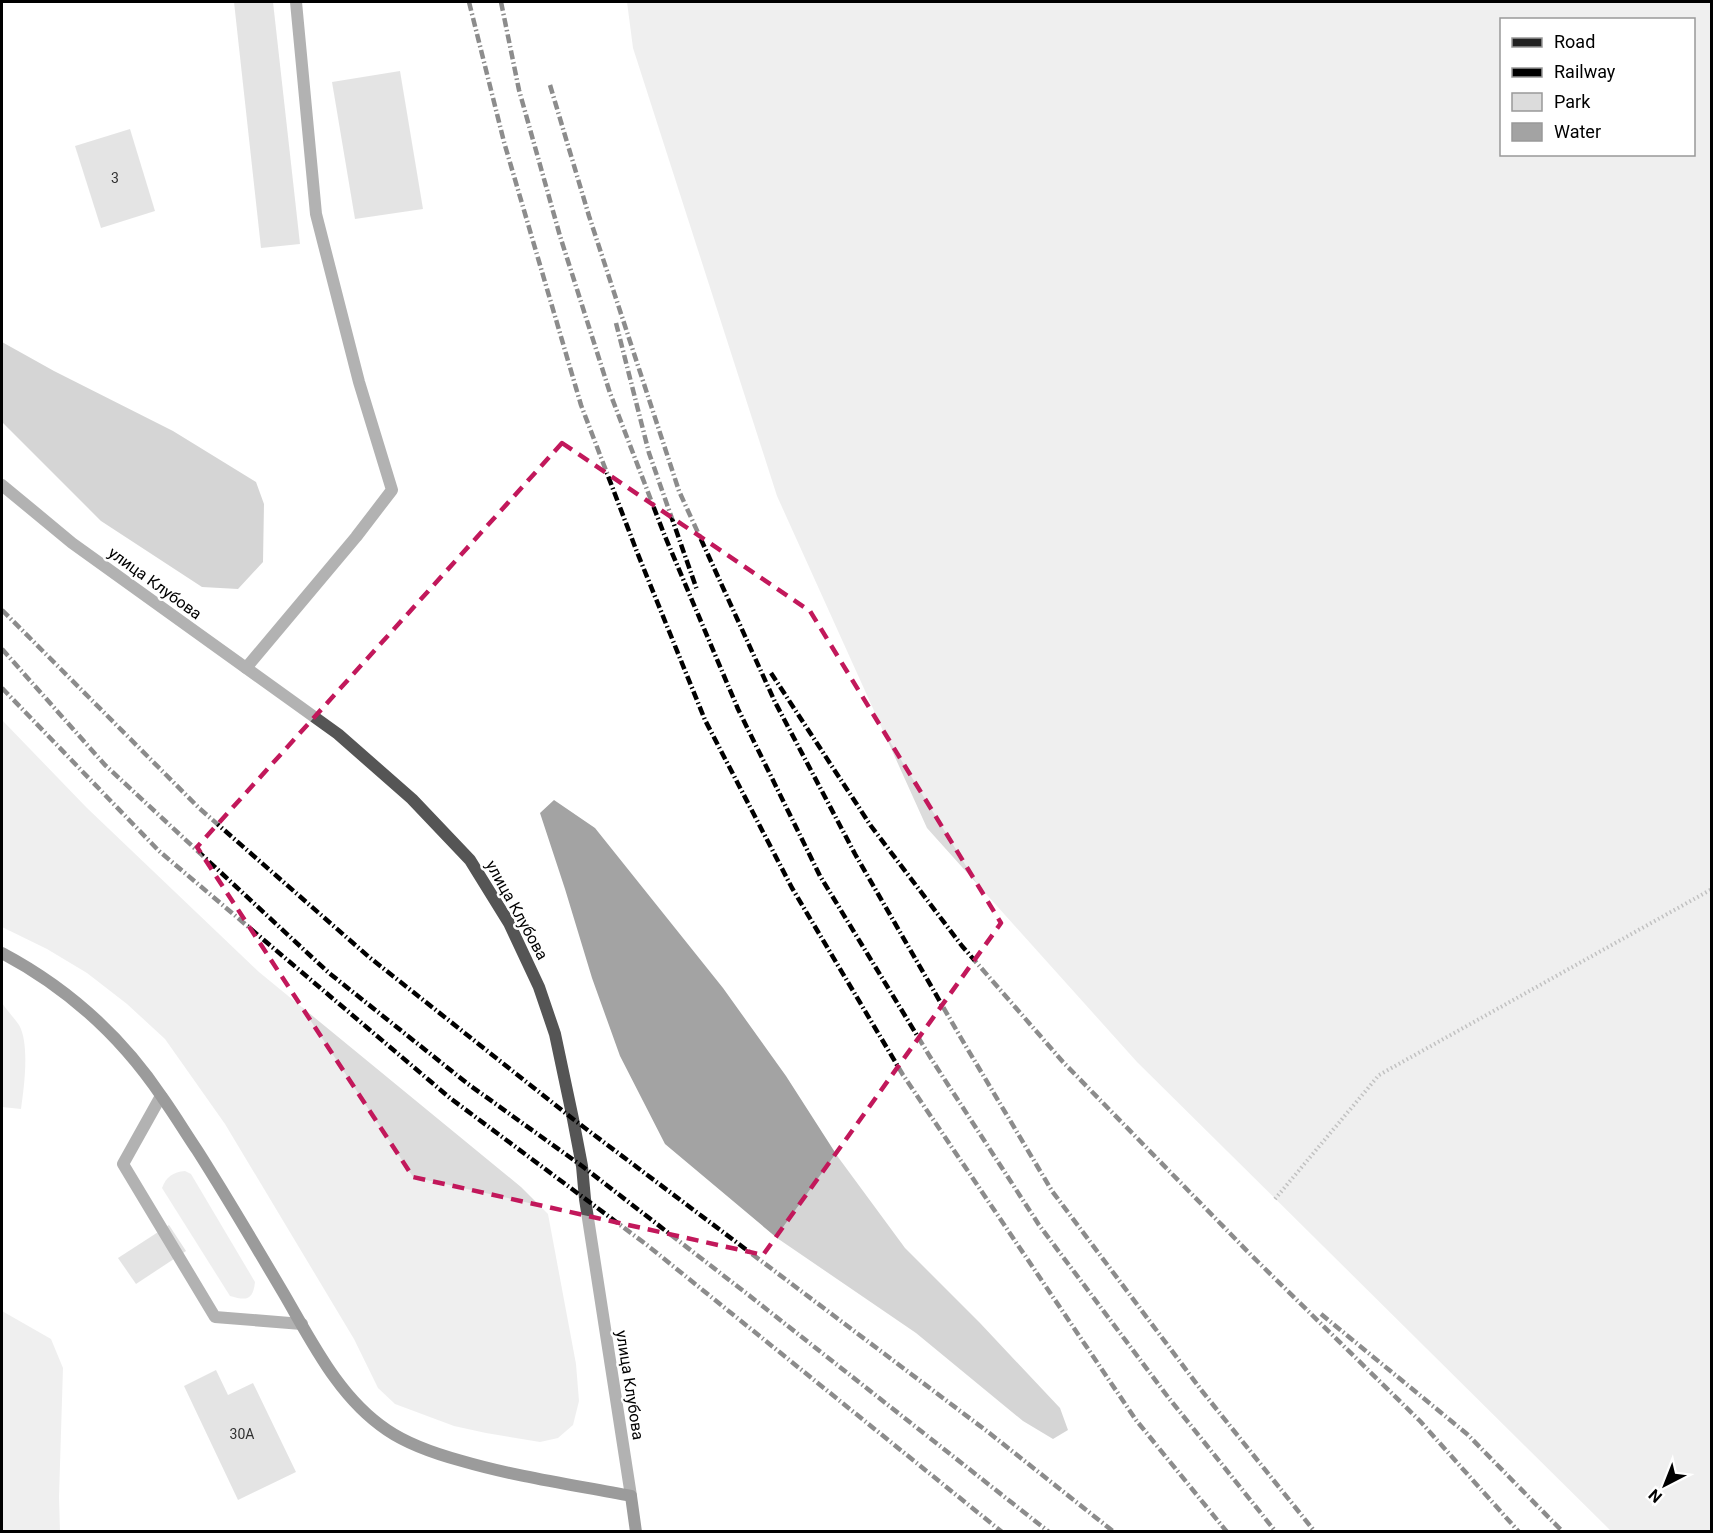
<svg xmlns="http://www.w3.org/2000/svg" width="1713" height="1533" font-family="Roboto,sans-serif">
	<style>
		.green { fill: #dcdcdc; fill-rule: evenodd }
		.water { fill: #a3a3a3 }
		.building { fill: #c4c4c4 }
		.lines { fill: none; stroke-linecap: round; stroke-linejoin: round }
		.path { stroke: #777; stroke-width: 4; stroke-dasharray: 1.5 3; stroke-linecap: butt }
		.service { stroke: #555; stroke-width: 12 }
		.minor { stroke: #555; stroke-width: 12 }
		.secondary { stroke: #222; stroke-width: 12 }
		.rail { stroke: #000; stroke-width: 4.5; stroke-dasharray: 9 3 1.5 3; stroke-linecap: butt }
		.marked { fill: none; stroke: #c2185b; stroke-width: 4.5; stroke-dasharray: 12 8; stroke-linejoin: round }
		.labels { text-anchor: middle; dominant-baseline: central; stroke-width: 5; stroke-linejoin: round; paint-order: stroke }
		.number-label { font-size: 14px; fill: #313131 }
		.street-label { font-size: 16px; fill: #000; stroke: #fff }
	</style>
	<rect width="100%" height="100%" fill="#fff"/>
	<g class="green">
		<path d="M627,2h1084v1529h-100l-474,-469 -210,-234 -150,-332 -144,-448zM1502,20h192v134h-192z"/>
		<path d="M2,720l85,88 172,164 262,215 27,27 28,150 3,37 -6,24 -15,13 -18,4 -54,-9 -32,-7 -59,-22 -17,-16 -24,-49 -129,-215 -60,-85 -38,-35 -40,-31 -40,-24 -45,-22z"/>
		<path d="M2,1003c5,7 12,15 17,22 11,19 5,63 2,84l-19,-2z"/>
		<path d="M185,1171l6,3 64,108c-2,18 -8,19 -25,14l-68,-108c4,-11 11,-16 23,-17z"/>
		<path d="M2,1311l49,28 12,29 -4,129 1,34h-58z"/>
	</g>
	<g class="water">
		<path d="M2,342l52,29 119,60 83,51 8,22 -1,58 -25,27 -36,-2 -101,-66 -99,-99z"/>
		<path d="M554,800l41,28 128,160 63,88 52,81 67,91 75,75 80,85 8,22 -15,9 -30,-18 -107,-88 -139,-95 -112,-94 -45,-88 -28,-78 -27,-89 -25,-76z"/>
	</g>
	<g class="building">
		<path d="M234,2h39l27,242 -39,4z"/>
		<path d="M400,71l23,138 -68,10 -23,-137z"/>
		<path d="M130,129l25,82 -54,17 -26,-82z"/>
		<path d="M169,1225l17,26 -50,33 -18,-26z"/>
		<path d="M216,1370l12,25 25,-12 43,89 -58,28 -54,-114z"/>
	</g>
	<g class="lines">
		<path class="path" d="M1275,1199l104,-124 333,-186"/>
		<g class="service">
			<path d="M246,668l110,-131 36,-47 -33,-108 -43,-168 -20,-212"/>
			<path d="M161,1096l-38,68 92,153 87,7"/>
		</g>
		<path class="minor" d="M2,485l70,58 266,191 74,65 58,61 39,63 30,64 16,47 18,85 9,47 3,33 46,297"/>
		<path class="secondary" d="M2,953c64,34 119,83 160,144 12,17 23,35 35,53 30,47 58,95 87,144 28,48 55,104 103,136 22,15 49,24 75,31 55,16 112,24 169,35l5,36"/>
		<g class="rail">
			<path d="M469,2l35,140 77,263 56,147 68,168 87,168 111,187 233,345 91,112"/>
			<path d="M501,2l18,88 41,146 50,157 54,141 74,175 82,167 112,184 107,165 129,172 108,135"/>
			<path d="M550,85l39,131 90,275 96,211 80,152 106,184 91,153 150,200 113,141"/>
			<path d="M616,323l33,130 48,137"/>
			<path d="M2,610l197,198 170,149 204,162 415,313 126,100"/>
			<path d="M2,649l103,116 224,208 139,111 114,82 164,127 303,239"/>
			<path d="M771,673l100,153 91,120 101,116 189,194 168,165 99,111"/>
			<path d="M2,688l157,163 291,247 197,147 355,287"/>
			<path d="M1321,1314l146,120 96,98"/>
		</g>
	</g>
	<path d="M0 0H1713V1533H0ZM562,443l248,168 191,312 -238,332 -350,-78 -216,-330z" fill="#fff" fill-opacity=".55" fill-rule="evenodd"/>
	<path class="marked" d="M562,443l248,168 191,312 -238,332 -350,-78 -216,-330z"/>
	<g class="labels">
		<g class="number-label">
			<text x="115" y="178">3</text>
			<text x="242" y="1434">30А</text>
		</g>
		<g class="street-label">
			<text transform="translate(155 583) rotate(36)">улица Клубова</text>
			<text transform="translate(517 910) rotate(61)">улица Клубова</text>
			<text transform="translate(630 1385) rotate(81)">улица Клубова</text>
		</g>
	</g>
	<rect width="1713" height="1533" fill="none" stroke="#000000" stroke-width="6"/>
	<rect x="1500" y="18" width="195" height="138" fill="#ffffff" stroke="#999999" stroke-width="1.5"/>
	<rect x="1512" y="38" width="30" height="9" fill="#222222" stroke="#999999" stroke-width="1.5"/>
	<text x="1554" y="48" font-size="18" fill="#000000">Road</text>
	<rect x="1512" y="68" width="30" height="9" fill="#000000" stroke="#999999" stroke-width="1.5"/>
	<text x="1554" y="78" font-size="18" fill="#000000">Railway</text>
	<rect x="1512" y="93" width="30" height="18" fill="#dcdcdc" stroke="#999999" stroke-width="1.5"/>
	<text x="1554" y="108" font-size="18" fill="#000000">Park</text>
	<rect x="1512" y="123" width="30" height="18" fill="#a3a3a3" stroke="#999999" stroke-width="1.5"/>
	<text x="1554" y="138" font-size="18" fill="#000000">Water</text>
	<g transform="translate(1665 1485) rotate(222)" stroke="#ffffff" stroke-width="4.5" paint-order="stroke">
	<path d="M0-4.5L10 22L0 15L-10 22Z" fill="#000000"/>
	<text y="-9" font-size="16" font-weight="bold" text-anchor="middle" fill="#000000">N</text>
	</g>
</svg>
